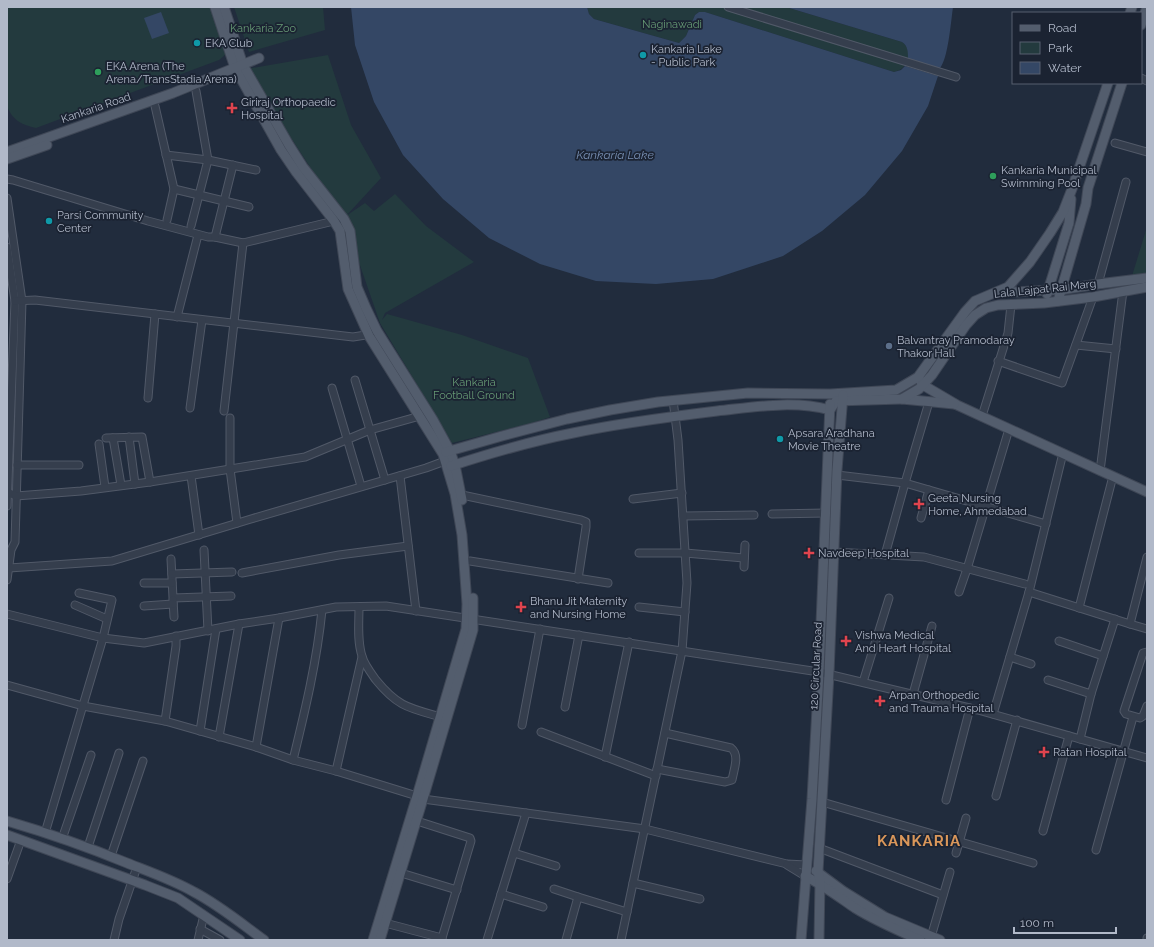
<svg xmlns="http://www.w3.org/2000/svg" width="1154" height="947" font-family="Raleway,sans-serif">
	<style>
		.green { fill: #233a3e }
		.water { fill: #344765 }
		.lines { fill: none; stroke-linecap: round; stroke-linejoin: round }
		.minor-casing { stroke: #515968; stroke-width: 9 }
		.major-casing { stroke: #3f4756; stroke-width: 11 }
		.minor { stroke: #353e4d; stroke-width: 7 }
		.major { stroke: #535d6d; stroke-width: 9 }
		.culture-dot { fill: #0f9aa8; stroke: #1b2332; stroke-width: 1.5 }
		.leisure-dot { fill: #2e9e5b; stroke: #1b2332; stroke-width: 1.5 }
		.health-dot { fill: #e0444e; stroke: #1b2332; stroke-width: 1.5 }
		.service-dot { fill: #5c6f8a; stroke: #1b2332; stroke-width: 1.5 }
		.labels { text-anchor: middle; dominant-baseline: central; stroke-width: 3.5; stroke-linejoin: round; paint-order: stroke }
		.park-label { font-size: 11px; fill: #679b75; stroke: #1b2332 }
		.poi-label { font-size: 11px; fill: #b1b9c9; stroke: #1b2332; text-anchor: start }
		.street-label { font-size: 11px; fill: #b1b9c9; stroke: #1b2332 }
		.water-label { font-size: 12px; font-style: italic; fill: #778eb2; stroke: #1b2332 }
		.district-label { font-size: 15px; font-weight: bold; letter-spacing: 1px; fill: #da975a; stroke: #1b2332 }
	</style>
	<rect width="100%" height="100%" fill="#212c3d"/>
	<g class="green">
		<path d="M7,7h204l15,43 -1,5 -6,5 -183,68c-14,-3 -24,-8 -29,-22z"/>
		<path d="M234,7h89l2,23 -76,22z"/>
		<path d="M587,7h199l116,35c12,8 6,28 -8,30l-189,-60h-6l-4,3 -9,21 -7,7 -85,-24 -5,-5z"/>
		<path d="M328,55l23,70 30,53 -35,38 19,-13 9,8 21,-17 31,32 48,36 -89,51 -3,7 5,-6 75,21 66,23 22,59 -18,6 -80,20 -72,-120 -36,-104 -98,-150z"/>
		<path d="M1147,227v46l-15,3z"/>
	</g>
	<g class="water">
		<path d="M351,7h236l2,7 5,5 85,24 7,-7 9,-21 4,-3h6l189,60 7,-2 4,-4 33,10 -10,30 -26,45 -37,44 -43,36 -39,25 -70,23 -57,5 -60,-3 -56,-17 -51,-26 -46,-39 -40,-44 -29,-53 -19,-57z"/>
		<path d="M786,7h167c-2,14 -5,52 -13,61l-32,-9c0,-7 0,-13 -6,-17z"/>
		<path d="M161,12l8,21 -17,6 -8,-21z"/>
	</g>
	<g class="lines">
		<g class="minor-casing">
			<g id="minor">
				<path d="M728,7l228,70"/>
				<path d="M1141,78l6,3"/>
				<path d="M155,106l19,83 -7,31"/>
				<path d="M1115,143l32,9"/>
				<path d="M166,155l42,5 48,10"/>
				<path d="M7,179l6,1 135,41 60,16h7l28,6 95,-23"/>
				<path d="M174,189l75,18"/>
				<path d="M7,198l15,103 -7,241 -4,8 -4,30"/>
				<path d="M191,226l17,-66 -12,-69"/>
				<path d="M215,237l18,-72"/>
				<path d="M7,247l8,54 -8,205"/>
				<path d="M1098,284l28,-102"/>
				<path d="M15,301l20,-1 318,37 19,-3"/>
				<path d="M177,317l21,-82"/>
				<path d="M1076,345l40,4"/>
				<path d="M998,361l64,22 31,-86"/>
				<path d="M355,380l30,100"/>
				<path d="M332,388l29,98"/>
				<path d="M148,398l7,-84"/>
				<path d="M190,408l12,-88"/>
				<path d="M224,411l19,-168"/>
				<path d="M982,416l26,-83 3,-28"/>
				<path d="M230,418v51l7,54"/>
				<path d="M129,437l6,47"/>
				<path d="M106,438l36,-1 8,45"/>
				<path d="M113,438l8,47"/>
				<path d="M99,444l6,43"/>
				<path d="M1063,453l-34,139 101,32 17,-67"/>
				<path d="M17,465h62"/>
				<path d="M1100,471l23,-180"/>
				<path d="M837,475l68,8 141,41"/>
				<path d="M191,476l8,59"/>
				<path d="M400,476l16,135"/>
				<path d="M7,492l9,4 65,-5 69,-9 155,-25 65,-27 50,-14"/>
				<path d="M462,495l119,25 5,2v5l-8,52"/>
				<path d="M633,499l49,-6"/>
				<path d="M772,514l54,-1"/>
				<path d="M683,516l71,-1"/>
				<path d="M921,518l8,-28"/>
				<path d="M204,550l4,81"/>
				<path d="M834,552l90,5 101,27"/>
				<path d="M639,553h46l59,5"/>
				<path d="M885,555l20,-72 24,-81"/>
				<path d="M171,559l2,39 58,-2"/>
				<path d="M470,561l138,22"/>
				<path d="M744,567l1,-22"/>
				<path d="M9,568l103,-7 139,-42 175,-51 19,-7"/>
				<path d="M242,573l97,-18 69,-9"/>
				<path d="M172,574l60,-2"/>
				<path d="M144,583h28"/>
				<path d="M959,592l8,-23 42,-140"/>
				<path d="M173,600l1,17"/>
				<path d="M75,605l32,14"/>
				<path d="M144,606l29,-2"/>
				<path d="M359,607c0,16 -2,34 3,49 2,8 9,17 14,24 22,27 33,28 65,37"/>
				<path d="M639,607l46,5"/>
				<path d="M1079,608l34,-132"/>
				<path d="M7,614l96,24 41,5 95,-19 40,-6 57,-11 50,-1 433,66 159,38 169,48"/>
				<path d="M1130,624l17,5"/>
				<path d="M1059,641l44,15"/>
				<path d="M1147,652l-4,1 -19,58 2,3 14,4 3,-2 4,-10"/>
				<path d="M1010,657l21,7"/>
				<path d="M1048,680l43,14"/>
				<path d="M863,682l26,-84"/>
				<path d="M7,685l76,21 82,15 91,26 37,13 43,11 81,25 6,3 222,30 142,35 19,1"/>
				<path d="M913,694l19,-68"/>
				<path d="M565,707l14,-72"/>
				<path d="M993,714l36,-122"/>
				<path d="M165,721l11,-75v-10"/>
				<path d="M522,725l18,-96"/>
				<path d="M200,731l16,-102"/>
				<path d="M541,732l115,44"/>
				<path d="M219,737l20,-113"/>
				<path d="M1080,739l11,-45 24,-75"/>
				<path d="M256,747l23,-129"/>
				<path d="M605,757l24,-115"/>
				<path d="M293,760c12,-49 24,-99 29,-150"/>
				<path d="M657,769l68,13 7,-2c2,-11 8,-25 -1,-32l-66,-15"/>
				<path d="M336,771l26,-114"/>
				<path d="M996,796l21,-76"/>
				<path d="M946,800l24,-92"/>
				<path d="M822,802l211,61"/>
				<path d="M417,821l53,17 1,3 -29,97"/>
				<path d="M1043,831l26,-95"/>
				<path d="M45,833l58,-195 9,-38 -33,-7"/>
				<path d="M62,839l29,-84"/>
				<path d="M88,847l31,-94"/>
				<path d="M819,848l124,47"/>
				<path d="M1096,850l37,-133"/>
				<path d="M514,853l42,13"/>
				<path d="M956,853l10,-35"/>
				<path d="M111,856l32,-95"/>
				<path d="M787,865l18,11"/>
				<path d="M401,873l56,17"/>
				<path d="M7,879l14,-39"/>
				<path d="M633,883l67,16"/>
				<path d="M554,889l24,8"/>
				<path d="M501,894l42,13"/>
				<path d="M385,923l57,15v2"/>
				<path d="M200,929l20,11"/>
				<path d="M931,937l19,-65"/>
				<path d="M114,940l5,-21 18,-52"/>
				<path d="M198,940l6,-25"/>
				<path d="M487,940l39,-127"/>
				<path d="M566,940l12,-43 49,15"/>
				<path d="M621,940l61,-289 5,-68 -9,-143 -5,-40"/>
				<path d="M1147,940v-2"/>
			</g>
		</g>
		<g class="major-casing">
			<g id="major">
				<path d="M215,7l20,61 46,82 15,22 38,49 6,10 8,58 21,47 74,118 12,40 7,41 5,69 -1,25 -49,167 -44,144"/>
				<path d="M224,7l19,58 46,80 14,22 41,52 6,12 7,56 9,21 11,23 56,89 17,31 5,14 7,35"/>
				<path d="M1130,13l2,-6"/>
				<path d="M1141,25l6,-18"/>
				<path d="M7,152l166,-59 86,-35"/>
				<path d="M7,159l40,-14"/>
				<path d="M999,293l50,-3h11l38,-6 49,-6"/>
				<path d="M1047,294l22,-71 2,-24"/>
				<path d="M1058,301l28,-97 2,-16 34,-105"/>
				<path d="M920,380l3,5 34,20 190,87"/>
				<path d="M902,399l52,5"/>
				<path d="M446,452l56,-16 65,-17 43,-9 48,-8 90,-9 82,1 66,-4 22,-13 47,-65 10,-11 33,-14 22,-25 20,-29 13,-21 9,-23 36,-106"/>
				<path d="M451,466c40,-13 81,-25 122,-33 47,-10 95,-16 144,-22 38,-4 76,-11 113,-1l6,-9 66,-2 17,-10 13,-14 34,-50 9,-10 11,-7 12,-3 46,-2 49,-6 54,-10"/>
				<path d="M7,821c41,12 81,26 120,42 23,9 46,17 67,29 25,13 48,32 70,48"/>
				<path d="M7,835l138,50 33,13 62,42"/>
				<path d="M816,871l27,20 42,26 55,23"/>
				<path d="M805,876c18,9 34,21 50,32 21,13 42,22 65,32"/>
				<path d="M380,940l43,-141 50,-169v-32"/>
				<path d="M801,940l11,-141 7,-127 11,-268"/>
				<path d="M819,940l1,-60 -2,-8 11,-198 8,-204 6,-75"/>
			</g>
		</g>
		<use href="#minor" class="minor"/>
		<use href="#major" class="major"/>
	</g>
	<g class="culture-dot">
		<circle cx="197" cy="43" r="4"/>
		<circle cx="643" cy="55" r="4"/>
		<circle cx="49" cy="221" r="4"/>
		<circle cx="780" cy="439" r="4"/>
	</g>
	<g class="leisure-dot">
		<circle cx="98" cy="72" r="4"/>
		<circle cx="993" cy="176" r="4"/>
	</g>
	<g class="health-dot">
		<path d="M230 102h4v4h4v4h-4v4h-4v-4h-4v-4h4z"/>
		<path d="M917 498h4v4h4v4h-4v4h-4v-4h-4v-4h4z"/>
		<path d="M807 547h4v4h4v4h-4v4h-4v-4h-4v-4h4z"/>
		<path d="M519 601h4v4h4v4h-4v4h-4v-4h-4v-4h4z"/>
		<path d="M844 635h4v4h4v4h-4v4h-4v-4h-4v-4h4z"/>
		<path d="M878 695h4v4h4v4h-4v4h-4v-4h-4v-4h4z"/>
		<path d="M1042 746h4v4h4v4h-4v4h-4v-4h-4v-4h4z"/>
	</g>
	<circle class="service-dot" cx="889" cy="346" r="4"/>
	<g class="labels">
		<g class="park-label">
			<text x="672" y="24">Naginawadi</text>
			<text x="263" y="28">Kankaria Zoo</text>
			<text x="474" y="382">Kankaria<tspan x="474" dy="13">Football Ground</tspan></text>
		</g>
		<g class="poi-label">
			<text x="205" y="43">EKA Club</text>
			<text x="651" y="49">Kankaria Lake<tspan x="651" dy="13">- Public Park</tspan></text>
			<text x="106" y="66">EKA Arena (The<tspan x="106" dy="13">Arena/TransStadia Arena)</tspan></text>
			<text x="241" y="102">Giriraj Orthopaedic<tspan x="241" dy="13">Hospital</tspan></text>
			<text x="1001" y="170">Kankaria Municipal<tspan x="1001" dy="13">Swimming Pool</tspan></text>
			<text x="57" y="215">Parsi Community<tspan x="57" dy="13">Center</tspan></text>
			<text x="897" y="340">Balvantray Pramodaray<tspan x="897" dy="13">Thakor Hall</tspan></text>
			<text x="788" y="433">Apsara Aradhana<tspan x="788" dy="13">Movie Theatre</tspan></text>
			<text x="928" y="498">Geeta Nursing<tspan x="928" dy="13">Home, Ahmedabad</tspan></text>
			<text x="818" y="553">Navdeep Hospital</text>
			<text x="530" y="601">Bhanu Jit Maternity<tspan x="530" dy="13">and Nursing Home</tspan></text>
			<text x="855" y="635">Vishwa Medical<tspan x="855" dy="13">And Heart Hospital</tspan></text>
			<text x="889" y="695">Arpan Orthopedic<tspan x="889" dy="13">and Trauma Hospital</tspan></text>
			<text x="1053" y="752">Ratan Hospital</text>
		</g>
		<g class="street-label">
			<text transform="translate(96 108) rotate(-19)">Kankaria Road</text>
			<text transform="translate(1045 289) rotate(-6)">Lala Lajpat Rai Marg</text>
			<text transform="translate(816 666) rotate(-87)">120 Circular Road</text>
		</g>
		<g class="water-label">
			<text x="615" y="155">Kankaria Lake</text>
		</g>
		<g class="district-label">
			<text x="919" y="841">KANKARIA</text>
		</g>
	</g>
	<rect width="1154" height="947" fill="none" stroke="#b1b9c9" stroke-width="16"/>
	<rect x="1012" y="12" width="130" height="72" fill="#1b2332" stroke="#575f6e"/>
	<rect x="1020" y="25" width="20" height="6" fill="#535d6d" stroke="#575f6e"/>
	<text x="1048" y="32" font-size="12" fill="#b1b9c9">Road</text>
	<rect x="1020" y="42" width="20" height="12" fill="#233a3e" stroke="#575f6e"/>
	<text x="1048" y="52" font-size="12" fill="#b1b9c9">Park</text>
	<rect x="1020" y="62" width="20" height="12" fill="#344765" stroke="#575f6e"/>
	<text x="1048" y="72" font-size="12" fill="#b1b9c9">Water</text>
	<path d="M1014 927v6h102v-6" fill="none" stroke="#b1b9c9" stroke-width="2"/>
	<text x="1020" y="927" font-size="12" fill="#b1b9c9" stroke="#1b2332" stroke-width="3" paint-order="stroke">100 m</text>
</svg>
